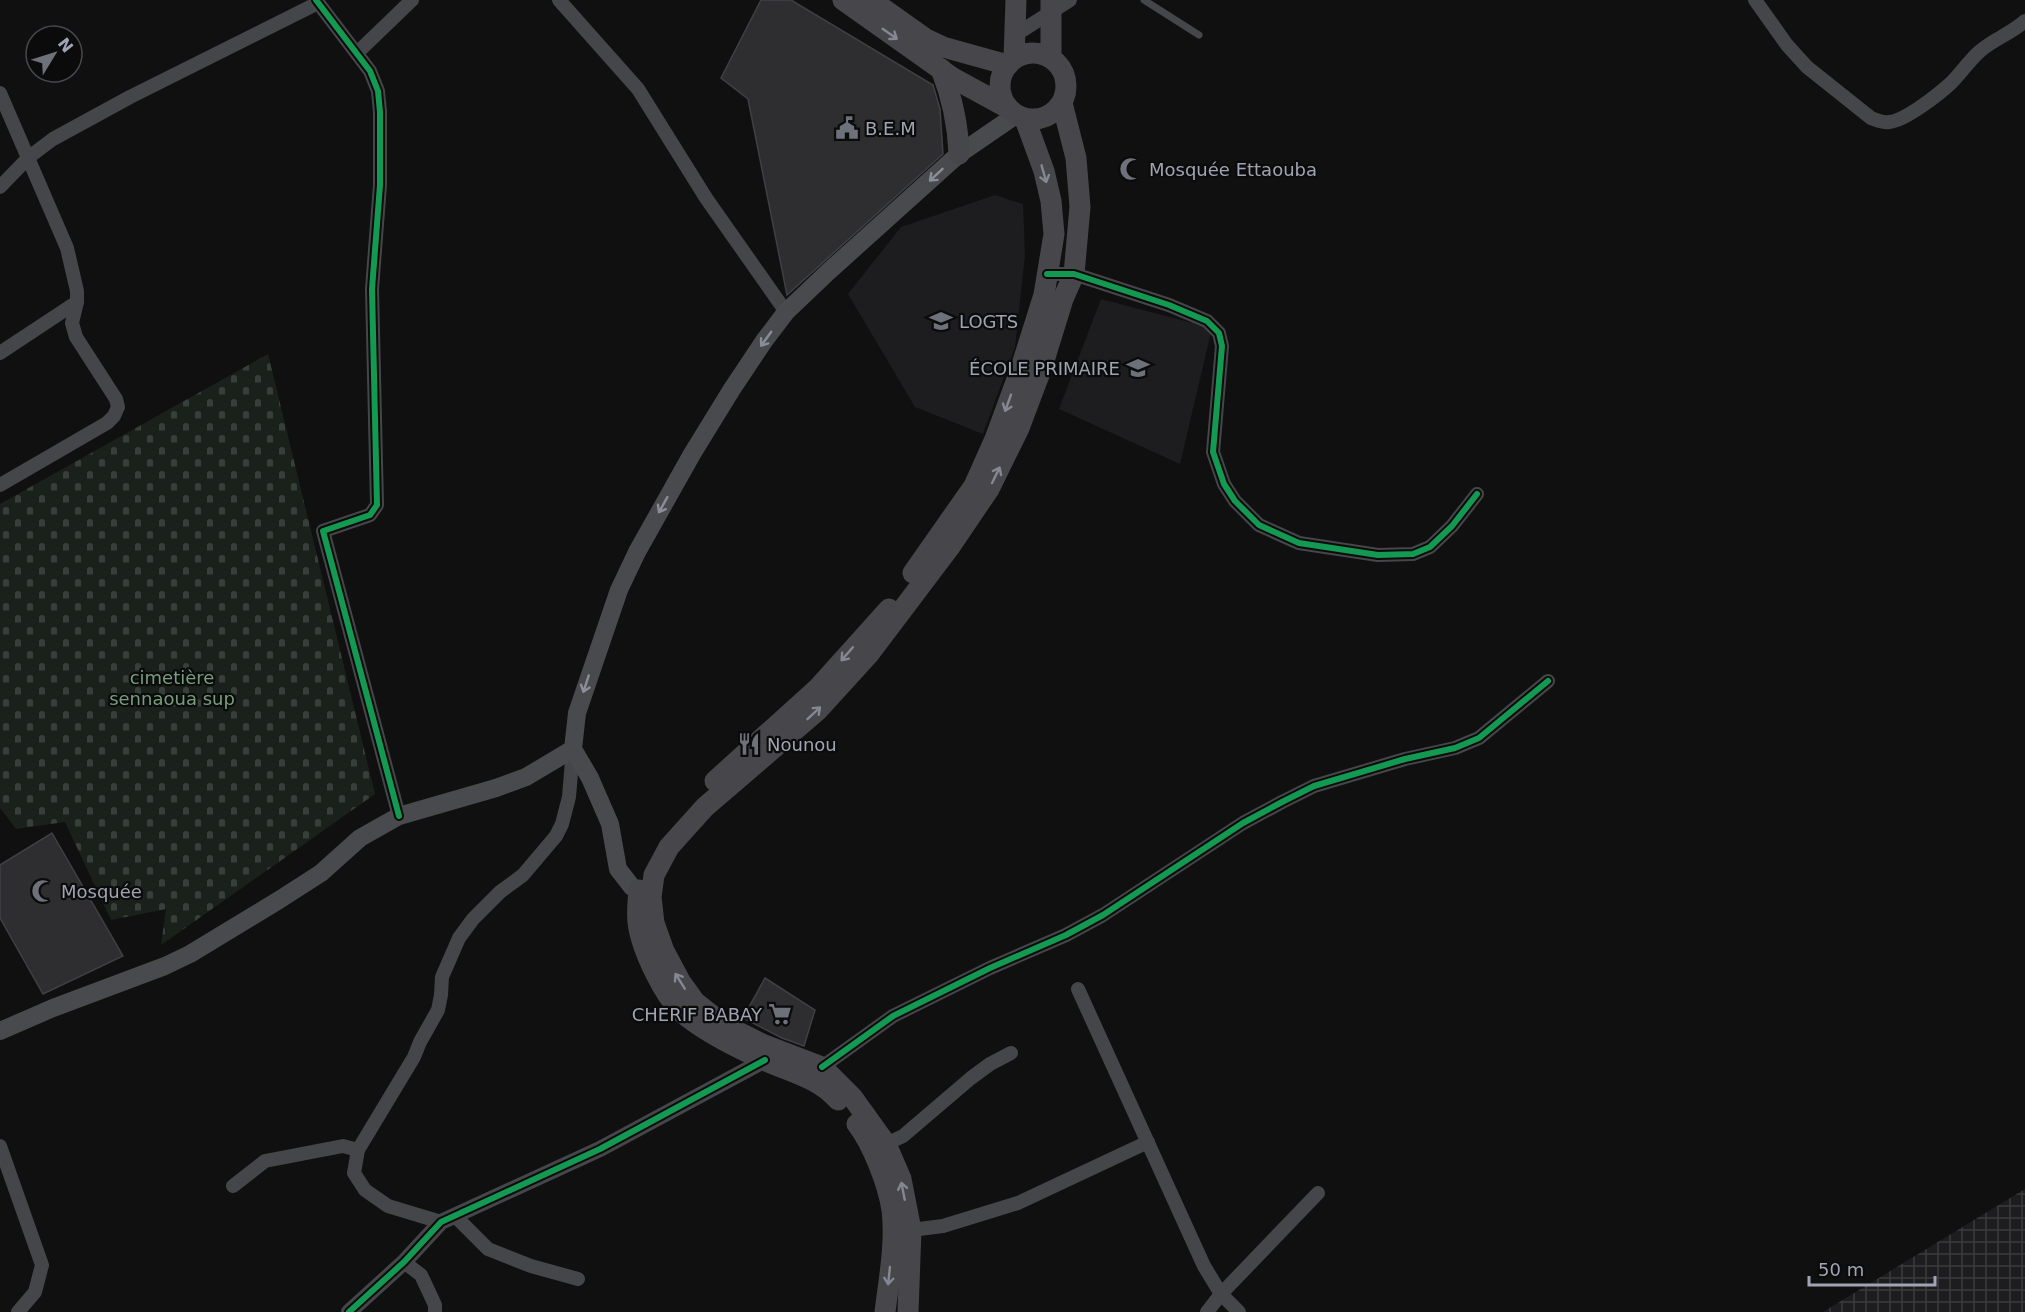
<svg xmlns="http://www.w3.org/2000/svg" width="2025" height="1312" font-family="'DejaVu Sans',sans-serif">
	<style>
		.built { fill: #1d1d1f }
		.industrial { fill: url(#industrial-grid) }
		.cemetery { fill: url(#cemetery-stones) }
		.building { fill: #2e2e30; stroke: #3f4044; stroke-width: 1.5 }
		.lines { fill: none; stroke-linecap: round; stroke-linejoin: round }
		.service { stroke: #454649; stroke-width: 7 }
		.minor { stroke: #454649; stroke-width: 14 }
		.tertiary { stroke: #454649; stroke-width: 16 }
		.secondary { stroke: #494a4d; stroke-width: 18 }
		.primary { stroke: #47474b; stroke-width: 21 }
		.cycleway-casing { stroke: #0b0b0c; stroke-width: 10 }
		.cycleway { stroke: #139951; stroke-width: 6 }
		.oneway { stroke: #858893 }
		.oneway2 { stroke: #8a8e99 }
		.labels { text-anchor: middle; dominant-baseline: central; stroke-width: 4.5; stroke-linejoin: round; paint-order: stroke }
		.poi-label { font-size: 18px; fill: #a0a4b2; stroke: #0b0b0c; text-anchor: start }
		.park-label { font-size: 18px; fill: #769e7d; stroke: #0b0b0c }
	</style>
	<defs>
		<pattern id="industrial-grid" width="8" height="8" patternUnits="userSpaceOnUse" patternTransform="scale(1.5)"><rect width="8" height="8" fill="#1d1d1f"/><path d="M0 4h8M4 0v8" fill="none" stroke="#3b3b3d"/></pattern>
		<pattern id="cemetery-stones" width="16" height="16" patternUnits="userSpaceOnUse" patternTransform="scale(1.5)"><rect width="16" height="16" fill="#1a211b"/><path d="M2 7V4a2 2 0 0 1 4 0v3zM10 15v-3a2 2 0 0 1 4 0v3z" fill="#383e3a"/></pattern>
	</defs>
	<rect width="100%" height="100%" fill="#101011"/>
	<g class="built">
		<path d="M995,195l28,9 2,51 -10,92 -32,87 -68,-27 -67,-113 53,-67z"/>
		<path d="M1101,299l111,29 -32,136 -121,-55z"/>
	</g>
	<path class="industrial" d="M2025,1189v123h-202z"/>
	<path class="cemetery" d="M268,354l107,440 -214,151 5,-36 -55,11 -46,-98 -49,7 -16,-21v-304z"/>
	<g class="building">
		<path d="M761,0h30l142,85 7,24 3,45 -156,141 -39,-196 -27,-21z"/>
		<path d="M52,833l71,123 -80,38 -43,-76v-53z"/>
		<path d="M765,978l50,32 -11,36 -22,-8 -39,-20z"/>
	</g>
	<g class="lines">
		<path class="service" d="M1144,0l55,35"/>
		<g class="minor">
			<path d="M316,0l54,71 8,20 2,21v73l-8,104 5,216 -7,10 -47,16 76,285"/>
			<path d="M559,0l79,89 68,109 80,114"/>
			<path d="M1755,0l32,45 20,22 64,51c6,2 11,5 18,4 16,-1 50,-28 62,-39 10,-10 18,-22 28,-31 14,-13 32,-18 46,-31"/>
			<path d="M1015,35l55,-35"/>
			<path d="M357,53l55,-53"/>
			<path d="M0,93l67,155 10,43v11l-5,21 4,14 40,62 2,8 -4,9 -7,7 -107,62"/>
			<path d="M0,187l29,-30 24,-18 77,-42 188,-94"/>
			<path d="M1047,274h27l95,31 38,16 12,12 3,13 -9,106 11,32 11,17 24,24 40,18 79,12 35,-1 17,-7 22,-21 25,-32"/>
			<path d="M0,353l77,-51"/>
			<path d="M1078,989l126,277 17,28 18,18"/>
			<path d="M822,1067l71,-51 97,-48 76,-33 37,-20 140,-92 39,-21 32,-16 91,-27 50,-11 24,-10 69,-57"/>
			<path d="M886,1144l17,-8 68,-58 19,-14 21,-11"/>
			<path d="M0,1146l42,119 -7,27 -17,20"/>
			<path d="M233,1186l32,-25 78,-15 15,4"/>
			<path d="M455,1216l33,33 43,17 47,13"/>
			<path d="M441,1222l-53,-16 -23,-16 -11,-17 4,-23 56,-93 6,-15 18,-32 3,-15 1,-18 17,-39 14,-19 27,-27 23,-17 33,-39 6,-12 7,-27 4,-48"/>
			<path d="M911,1230l32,-4 75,-23 130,-61"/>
			<path d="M404,1262l17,13 14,30v7"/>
			<path d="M1207,1312l14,-18 97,-101"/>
		</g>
		<path class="tertiary" d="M349,1312l55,-50 37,-40 159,-73 165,-89"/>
		<g class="secondary">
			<path d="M639,892l-7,-5 -14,-18 -8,-45 -20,-46 -17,-29 4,-36 42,-123 18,-38 55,-98 40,-65 32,-48 22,-29 42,-40 131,-118 57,-39"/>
			<path d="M0,1031l53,-23 112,-42 25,-12 89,-54 42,-27 39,-35 39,-22 97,-28 30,-11 47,-28"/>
		</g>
		<g class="primary">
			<path d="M843,0l110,78 55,30"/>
			<path d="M871,0l55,39 17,8 65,18"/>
			<circle cx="1033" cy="86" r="33"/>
			<path d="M1014,58l2,-58"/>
			<path d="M1051,58v-58"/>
			<path d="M941,69c11,28 17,54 18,85"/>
			<path d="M913,573l61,-87 21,-47 25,-68 24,-76 10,-61 -3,-33 -7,-30 -19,-52"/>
			<path d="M715,781l103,-93 71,-79"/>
			<path d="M639,890c-1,10 -2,22 -1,32 3,27 27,77 47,93 24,19 53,33 81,46 25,11 53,17 72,39"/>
			<path d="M857,1124c16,21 31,60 35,86 4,33 -3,69 -7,102"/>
			<path d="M908,1312l3,-82 -10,-51 -15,-35 -33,-46 -31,-31 -60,-23 -38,-19 -29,-23 -15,-21 -16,-30 -10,-28 -3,-26 3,-22 15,-28 36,-40 113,-97 51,-56 80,-106 40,-59 30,-61 23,-61 21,-68 11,-25 6,-67 -4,-49 -14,-55"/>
		</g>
		<g class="cycleway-casing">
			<g id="cycleway">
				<path d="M316,0l54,71 8,20 2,21v73l-8,104 5,216 -7,10 -47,16 76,285"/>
				<path d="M1047,274h27l95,31 38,16 12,12 3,13 -9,106 11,32 11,17 24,24 40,18 79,12 35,-1 17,-7 22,-21 25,-32"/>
				<path d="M822,1067l71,-51 97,-48 76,-33 37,-20 140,-92 39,-21 32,-16 91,-27 50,-11 24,-10 69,-57"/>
				<path d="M349,1312l55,-50 37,-40 159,-73 165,-89"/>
			</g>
		</g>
		<use href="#cycleway" class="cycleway"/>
	</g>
	<defs><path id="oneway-shaft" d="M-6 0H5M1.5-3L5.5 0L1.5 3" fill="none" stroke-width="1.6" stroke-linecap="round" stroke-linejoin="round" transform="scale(1.5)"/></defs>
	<g class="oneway">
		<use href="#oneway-shaft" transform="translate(890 34) rotate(35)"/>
		<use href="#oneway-shaft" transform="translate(1044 174) rotate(74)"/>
		<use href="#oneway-shaft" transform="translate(1008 403) rotate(110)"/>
		<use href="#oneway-shaft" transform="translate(996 475) rotate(-64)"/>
		<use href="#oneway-shaft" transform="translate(847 654) rotate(131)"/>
		<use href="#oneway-shaft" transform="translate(814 713) rotate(-43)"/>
		<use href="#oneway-shaft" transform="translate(680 981) rotate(-122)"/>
		<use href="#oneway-shaft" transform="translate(903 1191) rotate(-101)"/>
		<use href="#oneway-shaft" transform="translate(889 1276) rotate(96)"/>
	</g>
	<g class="oneway2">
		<use href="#oneway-shaft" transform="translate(936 175) rotate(137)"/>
		<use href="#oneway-shaft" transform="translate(766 339) rotate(126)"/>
		<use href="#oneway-shaft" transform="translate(663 505) rotate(119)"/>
		<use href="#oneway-shaft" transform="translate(586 684) rotate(108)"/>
	</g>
	<defs>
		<g id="civic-bare" transform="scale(1.8)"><path d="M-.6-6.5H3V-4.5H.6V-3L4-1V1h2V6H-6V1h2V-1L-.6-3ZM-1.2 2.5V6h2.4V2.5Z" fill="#6e707a" stroke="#0b0b0c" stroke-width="2.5" paint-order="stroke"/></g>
		<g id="mosque-bare" transform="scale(1.8)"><path d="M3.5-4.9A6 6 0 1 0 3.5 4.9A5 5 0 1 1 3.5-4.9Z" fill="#6e707a" stroke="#0b0b0c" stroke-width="2.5" paint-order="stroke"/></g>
		<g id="school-bare" transform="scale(1.8)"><path d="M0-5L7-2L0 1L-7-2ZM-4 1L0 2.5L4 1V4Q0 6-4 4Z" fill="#6e707a" stroke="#0b0b0c" stroke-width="2.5" paint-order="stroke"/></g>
		<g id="restaurant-bare" transform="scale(1.8)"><path d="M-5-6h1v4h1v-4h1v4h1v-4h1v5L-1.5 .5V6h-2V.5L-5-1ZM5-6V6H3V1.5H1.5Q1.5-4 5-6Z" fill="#6e707a" stroke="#0b0b0c" stroke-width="2.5" paint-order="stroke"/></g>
		<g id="supermarket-bare" transform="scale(1.8)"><path d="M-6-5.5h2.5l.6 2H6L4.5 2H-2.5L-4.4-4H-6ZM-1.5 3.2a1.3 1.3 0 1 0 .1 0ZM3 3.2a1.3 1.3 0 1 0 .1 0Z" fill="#6e707a" stroke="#0b0b0c" stroke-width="2.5" paint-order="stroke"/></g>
	</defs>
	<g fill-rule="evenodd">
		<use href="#civic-bare" x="847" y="128"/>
		<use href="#mosque-bare" x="1131" y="169"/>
		<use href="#school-bare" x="941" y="321"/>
		<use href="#school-bare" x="1138" y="368"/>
		<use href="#restaurant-bare" x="749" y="744"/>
		<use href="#mosque-bare" x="43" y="891"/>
		<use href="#supermarket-bare" x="780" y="1014"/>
	</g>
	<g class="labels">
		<g class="poi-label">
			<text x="865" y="128">B.E.M</text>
			<text x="1149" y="169">Mosquée Ettaouba</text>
			<text x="959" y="321">LOGTS</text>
			<text x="1120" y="368" text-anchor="end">ÉCOLE PRIMAIRE</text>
			<text x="767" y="744">Nounou</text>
			<text x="61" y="891">Mosquée</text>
			<text x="762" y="1014" text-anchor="end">CHERIF BABAY</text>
		</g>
		<g class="park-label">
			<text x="172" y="677">cimetière<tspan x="172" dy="21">sennaoua sup</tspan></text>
		</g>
	</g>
	<g transform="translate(54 54) rotate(52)"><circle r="28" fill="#0b0b0c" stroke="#47484e" stroke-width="1.5"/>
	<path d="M0-4.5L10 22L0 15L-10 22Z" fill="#6e707a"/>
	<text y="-9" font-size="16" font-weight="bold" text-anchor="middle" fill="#a0a4b2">N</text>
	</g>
	<path d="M1809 1276v9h126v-9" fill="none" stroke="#a0a4b2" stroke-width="3"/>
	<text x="1818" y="1276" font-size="18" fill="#a0a4b2" stroke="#0b0b0c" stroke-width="4.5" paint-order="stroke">50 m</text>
</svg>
